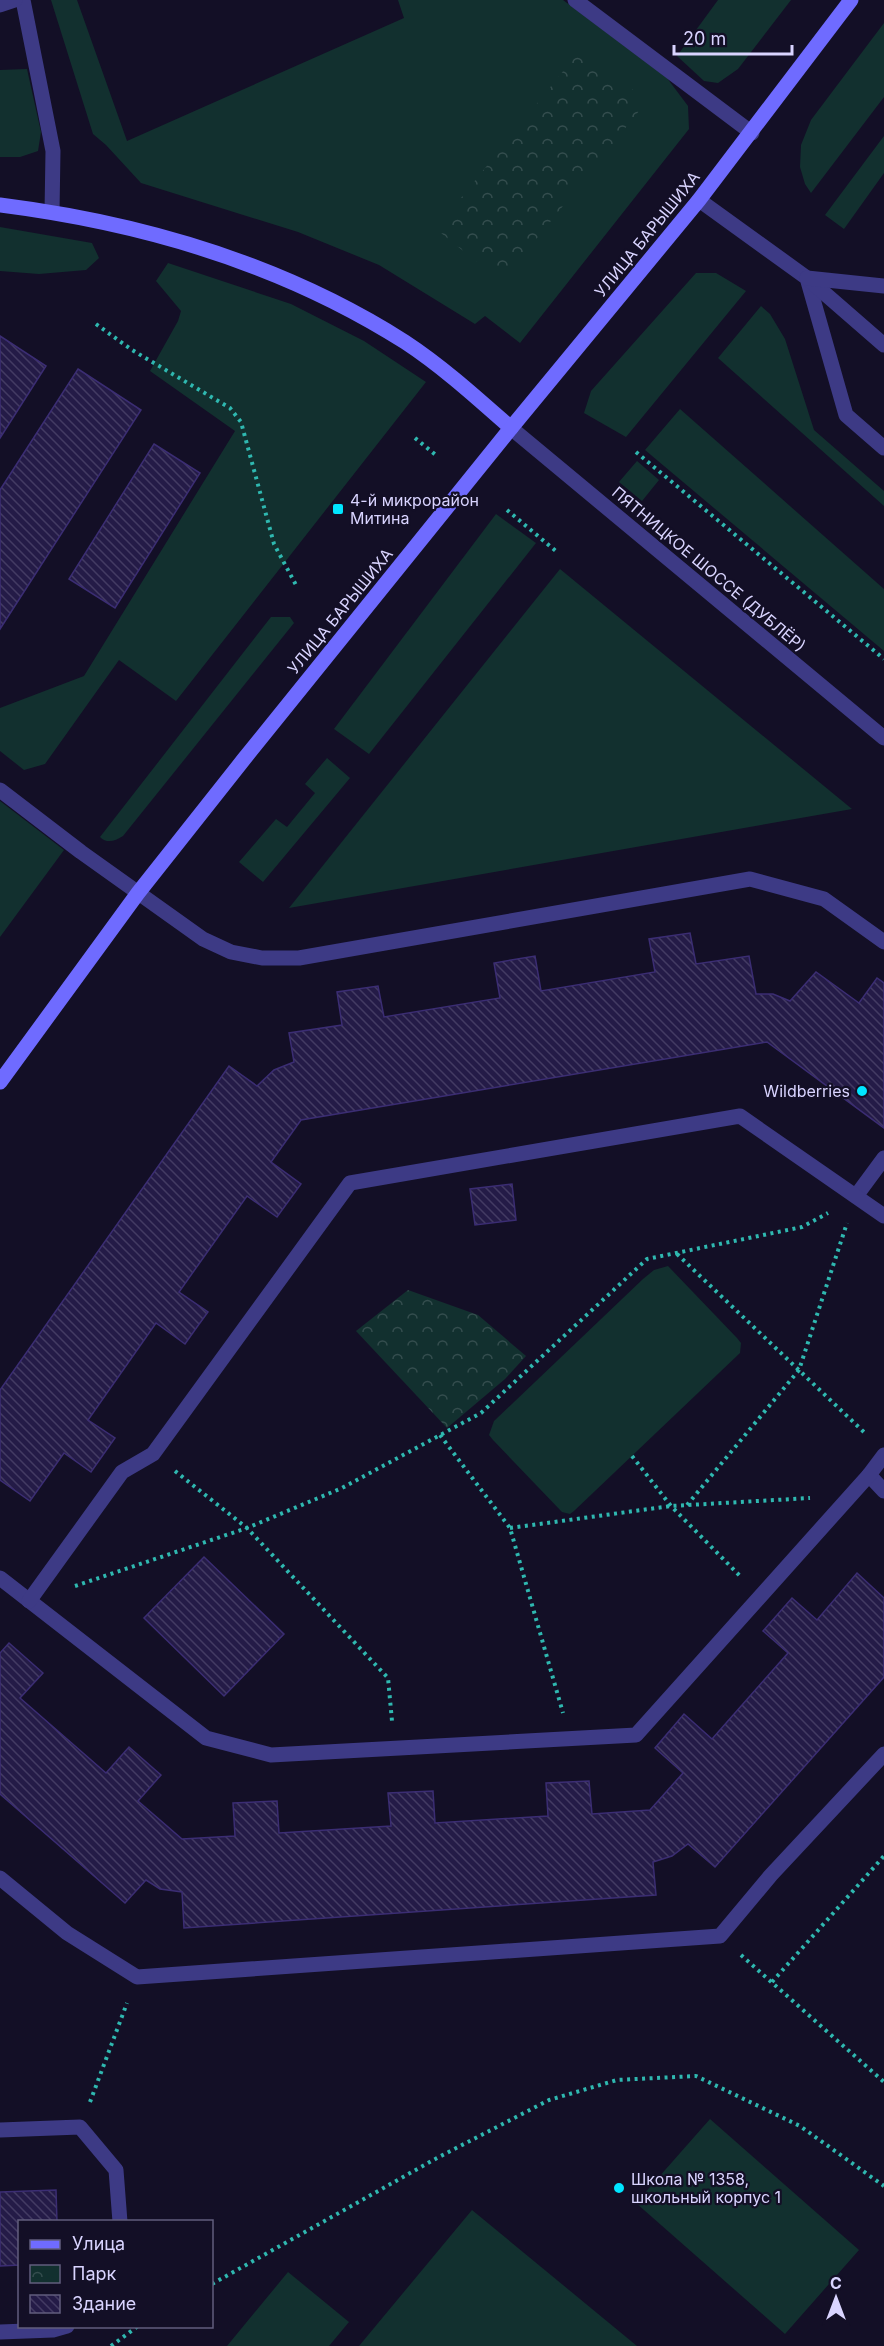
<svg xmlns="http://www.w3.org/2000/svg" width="884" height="2346" font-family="Inter,sans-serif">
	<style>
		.grass { fill: #12302f }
		.park { fill: url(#park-crowns) }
		.building { fill: url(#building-back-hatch); stroke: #3b2d73; stroke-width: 1.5 }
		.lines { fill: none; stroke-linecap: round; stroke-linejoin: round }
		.path { stroke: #2fb8b0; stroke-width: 4; stroke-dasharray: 3 4.5; stroke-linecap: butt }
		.lane { stroke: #3d3a85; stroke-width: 15 }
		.street { stroke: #3d3a85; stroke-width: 15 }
		.secondary { stroke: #6f6bff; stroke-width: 15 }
		.poi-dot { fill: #00e5ff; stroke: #130f26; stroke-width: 2 }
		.labels { text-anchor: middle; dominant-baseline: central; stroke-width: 4.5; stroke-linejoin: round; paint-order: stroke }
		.street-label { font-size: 16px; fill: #d9d4ff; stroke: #130f26 }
		.poi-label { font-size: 16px; fill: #d9d4ff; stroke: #130f26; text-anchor: start }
	</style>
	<defs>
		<pattern id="park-crowns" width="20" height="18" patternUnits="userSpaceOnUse" patternTransform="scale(1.5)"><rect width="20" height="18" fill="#12302f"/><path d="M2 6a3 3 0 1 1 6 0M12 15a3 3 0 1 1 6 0" fill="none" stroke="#344d4e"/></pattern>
		<pattern id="building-back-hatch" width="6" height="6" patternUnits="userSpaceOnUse" patternTransform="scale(1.5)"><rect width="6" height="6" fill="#241b47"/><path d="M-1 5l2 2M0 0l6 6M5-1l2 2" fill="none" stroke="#433b63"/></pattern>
	</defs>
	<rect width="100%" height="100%" fill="#130f26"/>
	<g class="grass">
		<path d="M51,0h26l50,141 277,-123 -6,-18h165l104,78 21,28 1,23 -169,214 -35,-27 -10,8 -96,-59 -81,-33 -157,-49 -35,-38 -13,-11z"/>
		<path d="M718,0h73l-53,69 -20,14 -14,-2 -27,-25z"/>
		<path d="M884,23v74l-73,96 -6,-9 -5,-17 1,-22 10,-25z"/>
		<path d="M27,69l14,63 -3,19 -18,6h-20v-87z"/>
		<path d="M884,136v37l-40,56 -19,-14z"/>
		<path d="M0,227l92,16 7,15 -13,12 -47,4 -39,-3z"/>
		<path d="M168,263l123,41 73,37 62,41 -250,319 -57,-41 -74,104 -21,6 -24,-19v-43l84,-32 151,-245 -85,-60 28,-50 3,-10 -25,-30z"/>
		<path d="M696,273h20l30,18 -120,146 -42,-24 7,-22z"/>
		<path d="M761,306l9,8 15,25 29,91 70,61v15l-166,-148z"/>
		<path d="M680,409l204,180v62l-239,-201z"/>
		<path d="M637,461l22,19 -17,21 -23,-19z"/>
		<path d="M496,514l40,29 -167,211 -35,-25z"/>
		<path d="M560,569l292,240 -563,99z"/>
		<path d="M271,617h19l4,6 -171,213c-8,5 -16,8 -23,1z"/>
		<path d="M327,758l23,20 -87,104 -24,-20 37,-43 11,8 28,-34 -10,-9z"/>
		<path d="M0,801l64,49 -64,87z"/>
		<path d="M668,1266l69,72 4,5 -1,10 -166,158 -4,3 -8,-2 -69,-72 -4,-5 5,-14 149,-142 11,-9z"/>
		<path d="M710,2119l149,131 -74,84 -149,-131z"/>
		<path d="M472,2210l165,136h-278z"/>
		<path d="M288,2272l61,50 -20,24h-102z"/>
	</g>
	<g class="park">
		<path d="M581,49l66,52 -145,181 -66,-53z"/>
		<path d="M408,1290l70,25 48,41 -21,23 -58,49 -91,-97z"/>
	</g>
	<g class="building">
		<path d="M0,336l46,30 -46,72z"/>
		<path d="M78,369l63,41 -141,219v-139z"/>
		<path d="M154,444l46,29 -85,135 -46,-29z"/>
		<path d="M690,933l6,31 53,-8 7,38h17l17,7 26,-29 43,31 18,-25 7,5v145l-117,-86 -466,78 -30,42 30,22 -24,33 -30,-21 -68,96 29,20 -11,15 -12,17 -29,-21 -68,97 27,18 -24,34 -27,-19 -34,48 -30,-21v-90l229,-324 28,20 17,-16 20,-8 -5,-29 53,-8 -5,-33 41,-6 6,31 116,-19 -6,-35 41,-7 6,35 114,-19 -6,-33z"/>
		<path d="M512,1184l4,36 -41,5 -5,-36z"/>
		<path d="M204,1557l80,77 -60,62 -80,-78z"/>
		<path d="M857,1573l27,25v79l-169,190 -27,-23 -16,12 -19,6 3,33 -472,33 -2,-36 -22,-3 -14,-9 -21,23 -125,-109v-141l9,-10 34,30 -23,25 86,75 23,-26 32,28 -23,26 44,38 53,-3 -2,-33 44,-2 2,32 112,-7 -3,-33 45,-2 2,32 113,-7 -2,-33 43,-2 3,33 58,-4 33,-37 -28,-25 29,-34 28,25 76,-86 -25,-22 29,-33 25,22z"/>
		<path d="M56,2190l1,32h-37v43l-20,1v-74z"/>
	</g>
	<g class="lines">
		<g class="path">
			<path d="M96,324l36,26 98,58 11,14 33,122 22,41"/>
			<path d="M415,438l22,18"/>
			<path d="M636,452l248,207"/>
			<path d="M507,510l50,42"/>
			<path d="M677,1254l190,181"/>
			<path d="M440,1435l70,93 53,185"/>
			<path d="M632,1456l39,50 71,72"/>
			<path d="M175,1471l72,57 141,150 4,43"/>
			<path d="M687,1505l112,-135 48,-147"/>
			<path d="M510,1528l161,-22 139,-8"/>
			<path d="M75,1586l172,-58 95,-40 139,-75 166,-154 155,-32 26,-14"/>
			<path d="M741,1955l143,127"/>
			<path d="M772,1982l112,-126"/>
			<path d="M90,2102l37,-99"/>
			<path d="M212,2284l225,-126 112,-58 68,-20 79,-4 104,50 84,60"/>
			<path d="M111,2346l27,-20"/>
		</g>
		<g class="lane">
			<path d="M23,0l30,151 -1,61"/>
			<path d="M575,0l177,133"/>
			<path d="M0,5l15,-5"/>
			<path d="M699,200l108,78 39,137 38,33"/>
			<path d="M807,278l77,67"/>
			<path d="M807,278l77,8"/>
			<path d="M0,790l81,62 122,87 28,13 31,6h37l451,-79 74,20 60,43"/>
			<path d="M856,1196l28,-38"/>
			<path d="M869,1475l15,16"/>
			<path d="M0,1578l206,160 65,17 365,-20 233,-260 15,-20"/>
			<path d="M29,1601l93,-129 31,-18 197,-271 390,-67 144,100"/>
			<path d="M0,1878l67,55 70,44 583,-41 51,-61 113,-121"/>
			<path d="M0,2130l80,-3 36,43 4,52"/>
			<path d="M0,2332l53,-2 14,-4"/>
		</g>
		<path class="street" d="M511,428l373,310"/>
		<g class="secondary">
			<path d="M0,205c142,18 284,60 405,137 38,25 72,56 106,86"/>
			<path d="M0,1082l138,-189 106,-134 267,-331 188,-228 152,-200"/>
		</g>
	</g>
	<g class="poi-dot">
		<rect x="332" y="503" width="12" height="12" rx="3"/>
		<circle cx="862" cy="1091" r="6"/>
		<circle cx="619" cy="2188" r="6"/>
	</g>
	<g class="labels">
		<g class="street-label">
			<text transform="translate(647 234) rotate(-51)">УЛИЦА БАРЫШИХА</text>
			<text transform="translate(709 569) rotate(40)">ПЯТНИЦКОЕ ШОССЕ (ДУБЛЁР)</text>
			<text transform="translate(340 611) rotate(-51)">УЛИЦА БАРЫШИХА</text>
		</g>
		<g class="poi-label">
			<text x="350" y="500">4-й микрорайон<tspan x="350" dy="18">Митина</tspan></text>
			<text x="850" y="1091" text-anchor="end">Wildberries</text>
			<text x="631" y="2179">Школа № 1358,<tspan x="631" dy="18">школьный корпус 1</tspan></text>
		</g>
	</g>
	<rect x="18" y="2220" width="195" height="108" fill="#130f26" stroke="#625e7d" stroke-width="1.5"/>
	<rect x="30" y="2240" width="30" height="9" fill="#6f6bff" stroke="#625e7d" stroke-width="1.5"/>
	<text x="72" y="2250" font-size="18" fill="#d9d4ff">Улица</text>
	<rect x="30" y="2265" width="30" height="18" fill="url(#park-crowns)" stroke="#625e7d" stroke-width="1.5"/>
	<text x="72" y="2280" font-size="18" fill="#d9d4ff">Парк</text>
	<rect x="30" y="2295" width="30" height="18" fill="url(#building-back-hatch)" stroke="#625e7d" stroke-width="1.5"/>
	<text x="72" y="2310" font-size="18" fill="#d9d4ff">Здание</text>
	<g transform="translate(836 2298)" stroke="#130f26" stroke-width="4.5" paint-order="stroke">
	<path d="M0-4.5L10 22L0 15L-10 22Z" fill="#d9d4ff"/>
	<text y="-9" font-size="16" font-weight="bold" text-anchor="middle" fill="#d9d4ff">С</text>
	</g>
	<path d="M674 45v9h118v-9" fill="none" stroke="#d9d4ff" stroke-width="3"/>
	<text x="683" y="45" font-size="18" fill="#d9d4ff" stroke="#130f26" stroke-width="4.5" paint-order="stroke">20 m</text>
</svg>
